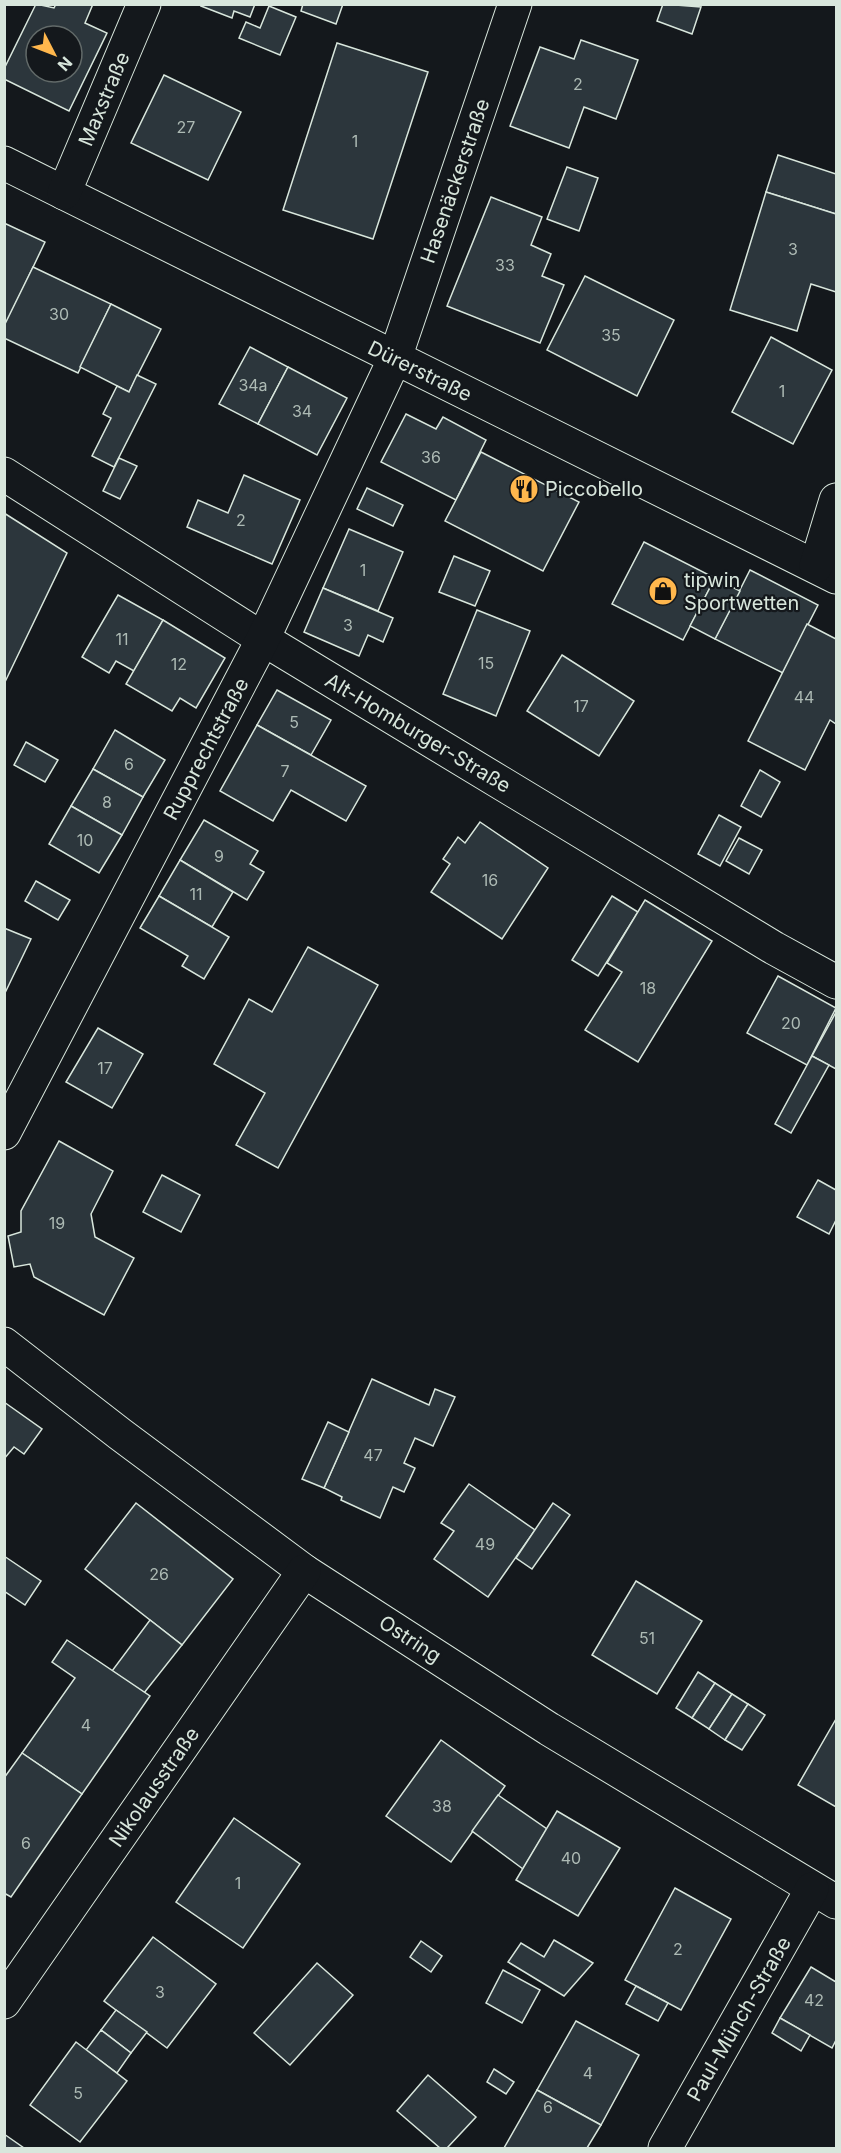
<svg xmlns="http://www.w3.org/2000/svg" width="841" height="2153" font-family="Inter,sans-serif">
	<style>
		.building { fill: #2c363c; stroke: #d8e6dc; stroke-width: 1.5; fill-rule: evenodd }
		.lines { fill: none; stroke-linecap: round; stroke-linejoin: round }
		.minor-casing { stroke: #d8e6dc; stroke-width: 35 }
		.minor { stroke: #14181c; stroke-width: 33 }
		.labels { text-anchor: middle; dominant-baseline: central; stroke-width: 4.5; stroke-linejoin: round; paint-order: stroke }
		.number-label { font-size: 16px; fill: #adbab4 }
		.street-label { font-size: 20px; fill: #d8e6dc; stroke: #14181c }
		.poi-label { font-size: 20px; fill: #d8e6dc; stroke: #14181c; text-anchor: start }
	</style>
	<rect width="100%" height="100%" fill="#14181c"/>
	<g class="building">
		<path d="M36,4l18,4 2,-4h37l-8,19 22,10 -38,78 -65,-32v-10zM36,36h36v36h-36z"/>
		<path d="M202,4h53l-5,13 -16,-6 -2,7 -31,-12z"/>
		<path d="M303,4h40l-7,20 -35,-13z"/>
		<path d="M663,4l38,3 -9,27 -35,-13z"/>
		<path d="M269,6l27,11 -16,38 -41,-17 7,-16 14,6z"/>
		<path d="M581,40l57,20 -22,59 -32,-12 -15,41 -59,-22 30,-79 34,12z"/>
		<path d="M337,43l91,29 -55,167 -90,-29z"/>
		<path d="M164,75l77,37 -33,68 -77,-37z"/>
		<path d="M778,155l58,19v40l-70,-22z"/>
		<path d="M567,167l31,11 -19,53 -32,-12z"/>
		<path d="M766,192l70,22v78l-25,-8 -14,47 -67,-21z"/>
		<path d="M491,197l51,20 -11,28 20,9 -9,22 22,9 -24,58 -93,-37z"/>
		<path d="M4,223l41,19 -39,82 -2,-1z"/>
		<path d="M33,267l78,37 -33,69 -74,-35v-12z"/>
		<path d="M585,276l89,44 -37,76 -90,-46z"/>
		<path d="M111,304l50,25 -32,63 -49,-25z"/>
		<path d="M771,337l61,33 -39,74 -61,-32z"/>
		<path d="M250,347l38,20 -30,57 -39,-20z"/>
		<path d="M288,367l59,31 -30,57 -59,-31z"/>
		<path d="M137,375l19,9 -42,83 -22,-11 19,-38 -8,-4 14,-28 12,6z"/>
		<path d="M406,414l30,15 7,-12 43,23 -30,60 -75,-38z"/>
		<path d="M481,452l98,50 -36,69 -98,-50z"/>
		<path d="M119,458l18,8 -17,33 -17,-8z"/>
		<path d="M244,475l56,25 -28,64 -85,-37 11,-27 30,13z"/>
		<path d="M367,488l36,17 -10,21 -36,-17z"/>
		<path d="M4,513l63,40 -63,131z"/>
		<path d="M349,529l54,23 -25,59 -55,-23z"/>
		<path d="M644,542l71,36 -32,62 -71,-36z"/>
		<path d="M454,556l36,15 -15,35 -36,-14z"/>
		<path d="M750,570l68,35 -35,68 -68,-34z"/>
		<path d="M715,578l25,13 -25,48 -25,-13z"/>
		<path d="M323,588l70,30 -10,24 -15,-7 -9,21 -55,-24z"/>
		<path d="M118,595l45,25 -29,51 -18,-10 -7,12 -27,-16z"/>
		<path d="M477,610l53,21 -34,85 -53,-22z"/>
		<path d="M163,620l62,38 -29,50 -16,-10 -8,13 -46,-27z"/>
		<path d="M807,624l29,15v85l-6,-4 -25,50 -57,-29z"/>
		<path d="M562,655l72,46 -35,55 -72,-45z"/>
		<path d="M277,690l54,30 -20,35 -54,-30z"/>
		<path d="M257,725l109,61 -20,35 -55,-31 -18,31 -53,-30z"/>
		<path d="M115,730l50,30 -22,37 -50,-28z"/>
		<path d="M26,742l32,18 -13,22 -31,-17z"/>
		<path d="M93,769l50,28 -21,38 -51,-29z"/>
		<path d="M760,770l20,12 -19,35 -20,-11z"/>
		<path d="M71,806l51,29 -23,38 -50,-29z"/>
		<path d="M719,815l22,12 -21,39 -22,-12z"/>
		<path d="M204,820l54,31 -8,13 14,8 -17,28 -67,-40z"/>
		<path d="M480,822l68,46 -46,71 -71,-47 19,-28 -7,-5 15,-22 7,6z"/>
		<path d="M739,838l23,12 -13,24 -23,-13z"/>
		<path d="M180,860l53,32 -21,35 -53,-31z"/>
		<path d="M36,881l34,19 -12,20 -33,-19z"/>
		<path d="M159,896l70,41 -25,42 -22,-13 6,-10 -48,-28z"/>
		<path d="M612,896l26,16 -40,64 -26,-16z"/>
		<path d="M645,900l67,41 -74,121 -53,-32 37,-58 -15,-9z"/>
		<path d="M4,928l27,11 -27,56z"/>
		<path d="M308,947l70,38 -100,183 -42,-23 29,-52 -51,-29 35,-65 23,13z"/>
		<path d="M778,976l58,32 -29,57 -60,-32z"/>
		<path d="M835,1014l1,1v54l-24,-13z"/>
		<path d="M98,1028l45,26 -31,54 -46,-26z"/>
		<path d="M812,1056l17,9 -38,68 -16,-9z"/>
		<path d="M59,1141l54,30 -22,43 4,23 39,21 -30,57 -70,-38 -4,-13 -16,3 -6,-31 13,-4v-21z"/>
		<path d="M162,1175l38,20 -19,37 -38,-20z"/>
		<path d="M818,1180l18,10v30l-7,14 -32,-17z"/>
		<path d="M372,1379l57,26 6,-16 20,8 -22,49 -18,-8 -11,25 11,5 -11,24 -11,-5 -13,31 -39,-18 1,-3 -18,-9z"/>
		<path d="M4,1402l38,27 -18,25 -10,-7 -10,12z"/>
		<path d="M328,1422l21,10 -25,56 -22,-9z"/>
		<path d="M469,1484l66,46 -47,67 -54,-38 20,-28 -13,-8z"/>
		<path d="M136,1503l97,76 -51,66 -97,-76z"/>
		<path d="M553,1503l17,12 -38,54 -16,-11z"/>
		<path d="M4,1556l37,25 -16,24 -21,-14z"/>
		<path d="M636,1581l66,40 -45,73 -65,-39z"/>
		<path d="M150,1620l32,25 -38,48 -32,-22z"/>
		<path d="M67,1640l83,56 -68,98 -60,-41 53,-75 -23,-16z"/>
		<path d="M698,1672l17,11 -23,35 -16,-10z"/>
		<path d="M715,1683l17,11 -23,35 -17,-11z"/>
		<path d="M732,1694l16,10 -23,36 -16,-11z"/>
		<path d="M748,1704l17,11 -23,35 -17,-10z"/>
		<path d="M836,1719v88l-38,-22z"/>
		<path d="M441,1740l64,46 -54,76 -65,-46z"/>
		<path d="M22,1753l60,41 -71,103 -7,-4v-115z"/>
		<path d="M498,1795l49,34 -24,40 -51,-38z"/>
		<path d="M557,1811l63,37 -42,68 -62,-36z"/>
		<path d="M234,1818l66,46 -57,84 -67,-46z"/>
		<path d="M675,1888l56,31 -50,91 -56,-30z"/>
		<path d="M153,1937l63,47 -49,64 -63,-47z"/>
		<path d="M554,1940l39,23 -29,33 -56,-34 13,-19 23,14z"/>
		<path d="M421,1941l21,15 -11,16 -21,-15z"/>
		<path d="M317,1963l36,32 -63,70 -36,-32z"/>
		<path d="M811,1967l25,15v58l-4,8 -52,-30z"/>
		<path d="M503,1970l37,20 -18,33 -36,-20z"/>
		<path d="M636,1986l32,17 -10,18 -32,-17z"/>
		<path d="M116,2010l31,22 -16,21 -30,-23z"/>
		<path d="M780,2018l30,17 -9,16 -29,-18z"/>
		<path d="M576,2021l63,34 -38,70 -64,-35z"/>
		<path d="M101,2030l30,23 -14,20 -31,-23z"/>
		<path d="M76,2042l51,39 -47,61 -50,-37z"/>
		<path d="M494,2069l20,13 -8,12 -19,-12z"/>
		<path d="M428,2075l48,42 -29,31h-7l-43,-37z"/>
		<path d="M537,2090l64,35 -14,23h-83z"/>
		<path d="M4,2134l20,14h-20z"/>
	</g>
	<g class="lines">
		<g class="minor-casing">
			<g id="minor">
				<path d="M4,163l832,414"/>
				<path d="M64,193l80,-189"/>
				<path d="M4,474l259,165 511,309 62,34"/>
				<path d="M816,566l20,-66"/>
				<path d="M4,1133l259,-494 132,-281 120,-354"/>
				<path d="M4,1344l116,90 184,137 245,158 287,173"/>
				<path d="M4,2002l300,-431"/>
				<path d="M665,2148l147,-259"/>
			</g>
		</g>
		<use href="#minor" class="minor"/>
	</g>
	<defs>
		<g id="restaurant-disc" transform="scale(1.5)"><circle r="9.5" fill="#ffb74d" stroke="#14181c"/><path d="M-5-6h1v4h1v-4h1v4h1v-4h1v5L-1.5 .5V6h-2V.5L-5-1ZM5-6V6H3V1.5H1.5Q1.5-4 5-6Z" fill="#111"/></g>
		<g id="shop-disc" transform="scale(1.5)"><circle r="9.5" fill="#ffb74d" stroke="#14181c"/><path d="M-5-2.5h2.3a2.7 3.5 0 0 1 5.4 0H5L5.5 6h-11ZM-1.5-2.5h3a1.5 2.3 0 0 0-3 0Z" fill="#111"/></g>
	</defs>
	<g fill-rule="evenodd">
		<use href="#restaurant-disc" x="524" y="489"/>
		<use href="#shop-disc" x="663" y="591"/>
	</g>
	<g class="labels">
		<g class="number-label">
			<text x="578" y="84">2</text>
			<text x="186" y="127">27</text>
			<text x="355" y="141">1</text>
			<text x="793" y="249">3</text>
			<text x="505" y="265">33</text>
			<text x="59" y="314">30</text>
			<text x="611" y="335">35</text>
			<text x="253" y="385">34a</text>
			<text x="782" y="391">1</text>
			<text x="302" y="411">34</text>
			<text x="431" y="457">36</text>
			<text x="241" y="520">2</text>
			<text x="363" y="570">1</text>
			<text x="348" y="625">3</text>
			<text x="122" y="639">11</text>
			<text x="486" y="663">15</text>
			<text x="179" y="664">12</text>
			<text x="804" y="697">44</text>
			<text x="581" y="706">17</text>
			<text x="294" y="722">5</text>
			<text x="129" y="764">6</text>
			<text x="285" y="771">7</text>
			<text x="107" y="802">8</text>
			<text x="85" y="840">10</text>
			<text x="219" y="856">9</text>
			<text x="490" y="880">16</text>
			<text x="196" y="894">11</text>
			<text x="648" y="988">18</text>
			<text x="791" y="1023">20</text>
			<text x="105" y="1068">17</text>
			<text x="57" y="1223">19</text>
			<text x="373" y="1455">47</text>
			<text x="485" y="1544">49</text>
			<text x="159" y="1574">26</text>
			<text x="647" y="1638">51</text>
			<text x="86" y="1725">4</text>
			<text x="442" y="1806">38</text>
			<text x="26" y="1843">6</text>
			<text x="571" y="1858">40</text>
			<text x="238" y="1883">1</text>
			<text x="678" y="1949">2</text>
			<text x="160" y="1992">3</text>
			<text x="814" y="2000">42</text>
			<text x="588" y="2073">4</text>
			<text x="78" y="2093">5</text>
			<text x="548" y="2107">6</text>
		</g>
		<g class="street-label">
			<text transform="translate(104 99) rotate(-67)">Maxstraße</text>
			<text transform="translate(455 181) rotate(-71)">Hasenäckerstraße</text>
			<text transform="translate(420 371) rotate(26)">Dürerstraße</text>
			<text transform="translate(418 733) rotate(31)">Alt-Homburger-Straße</text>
			<text transform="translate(206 749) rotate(-62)">Rupprechtstraße</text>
			<text transform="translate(410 1639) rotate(33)">Ostring</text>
			<text transform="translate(154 1787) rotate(-55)">Nikolausstraße</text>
			<text transform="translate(739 2019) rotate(-60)">Paul-Münch-Straße</text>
		</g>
		<g class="poi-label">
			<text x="545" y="489">Piccobello</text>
			<text x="684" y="580">tipwin<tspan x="684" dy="23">Sportwetten</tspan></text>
		</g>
	</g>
	<rect width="841" height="2153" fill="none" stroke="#d8e6dc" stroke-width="12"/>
	<g transform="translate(54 54) rotate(132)"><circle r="28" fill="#14181c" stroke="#626a69" stroke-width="1.5"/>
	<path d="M0-4.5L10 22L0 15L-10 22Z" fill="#ffb74d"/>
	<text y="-9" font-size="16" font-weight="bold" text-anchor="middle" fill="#d8e6dc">N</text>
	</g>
</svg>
